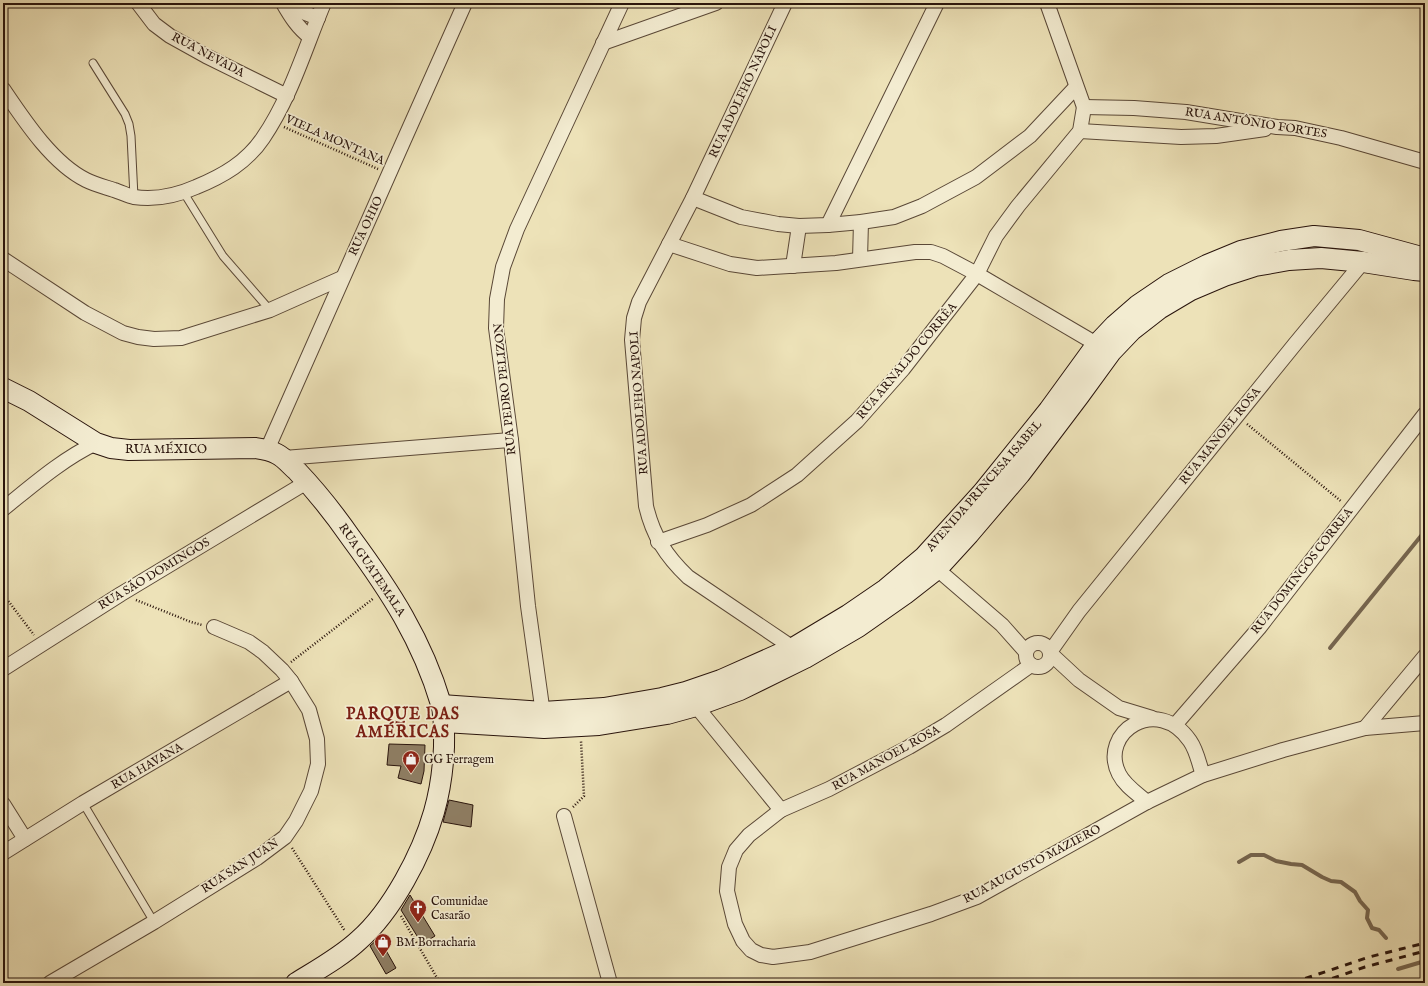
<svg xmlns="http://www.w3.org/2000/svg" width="1428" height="986" font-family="'IM FELL English',serif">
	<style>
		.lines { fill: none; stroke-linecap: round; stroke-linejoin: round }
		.stream { stroke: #766650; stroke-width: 4 }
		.building { fill: #8f7f65; stroke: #29140c }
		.lane-casing { stroke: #5a4837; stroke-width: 9 }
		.street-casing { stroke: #5a4837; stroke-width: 16 }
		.secondary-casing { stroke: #29140c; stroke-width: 22 }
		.path { stroke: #29140c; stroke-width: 2.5; stroke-dasharray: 1 2; stroke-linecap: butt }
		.lane { stroke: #f3ecd1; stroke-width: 7 }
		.street { stroke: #f3ecd1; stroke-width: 14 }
		.secondary { stroke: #f3ecd1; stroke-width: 20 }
		.rail { stroke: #29140c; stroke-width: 3; stroke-dasharray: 7 7; stroke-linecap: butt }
		.labels { text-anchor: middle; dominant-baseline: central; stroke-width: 3.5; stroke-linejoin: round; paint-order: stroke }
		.street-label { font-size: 12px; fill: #29140c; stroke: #f3ecd1 }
		.poi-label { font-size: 12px; fill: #29140c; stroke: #f3ecd1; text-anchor: start }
		.district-label { font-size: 16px; font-weight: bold; letter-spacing: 1px; fill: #7a1f14; stroke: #f3ecd1 }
	</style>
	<rect width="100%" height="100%" fill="#ede2b8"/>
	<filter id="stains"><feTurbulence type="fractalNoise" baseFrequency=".005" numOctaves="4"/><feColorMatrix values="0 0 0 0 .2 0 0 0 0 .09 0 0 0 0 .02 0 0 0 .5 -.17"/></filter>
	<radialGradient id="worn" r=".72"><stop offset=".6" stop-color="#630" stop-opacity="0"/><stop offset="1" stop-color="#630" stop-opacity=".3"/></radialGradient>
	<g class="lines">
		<g class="stream">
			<path d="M1330,648l95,-117"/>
			<path d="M1239,862l12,-7h13l12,6 15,3 11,1 20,12 9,4 10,1 14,10 5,9 8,9 -1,8 5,10 7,2 7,8"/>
			<path d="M1398,969l27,-8"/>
		</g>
	</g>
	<g class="building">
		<path d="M389,744l36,1 -1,26 -3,13 -23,-6 3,-12 -14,-1z"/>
		<path d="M449,800l24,5 -2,22 -28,-5z"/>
		<path d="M410,895l25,41 -13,8 -21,-34z"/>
		<path d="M379,938l17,30 -10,6 -16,-28z"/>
	</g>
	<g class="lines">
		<g class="lane-casing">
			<g id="lane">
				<path d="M93,63l32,51 4,10 2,12 3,61"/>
				<path d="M184,193l39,63 47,54"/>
				<path d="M83,803l71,119"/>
			</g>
		</g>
		<g class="street-casing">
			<g id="street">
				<path d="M138,3l16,21 16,12 36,20 81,40"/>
				<path d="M283,3c8,14 15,25 27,34"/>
				<path d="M289,3l11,8 18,7"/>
				<path d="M785,3l-92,195 -54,104 -5,16 -2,22 14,166c7,30 20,50 42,71l105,71"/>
				<path d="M1047,3l37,104"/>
				<path d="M603,43l113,-40"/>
				<path d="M3,89c21,31 49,74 83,91 8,4 19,7 28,10 7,2 14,6 20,7 21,3 44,-2 62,-10 27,-11 51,-25 67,-49 28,-41 42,-90 61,-135"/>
				<path d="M1084,107l50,1 52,4 91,15 18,1 46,10 84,24"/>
				<path d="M1080,131l101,6 35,-1 49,-7"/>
				<path d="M693,198l48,19 37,7 21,2 29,-1 33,-3 33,-5 28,-11 54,-29 54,-41 46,-49"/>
				<path d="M828,225l109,-222"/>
				<path d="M669,244l61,20 27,4 79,-5 79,-11h16l12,4 34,18 128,75"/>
				<path d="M3,259l82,54 38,20 15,4 16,2 27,-1 89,-28 72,-32"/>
				<path d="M860,259l1,-37"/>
				<path d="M793,266l6,-40"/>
				<path d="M267,450c65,-150 132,-298 198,-447"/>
				<path d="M284,458l227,-18"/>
				<path d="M3,509c30,-24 58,-49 93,-66"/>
				<path d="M658,542l49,-17 44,-20 46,-30 60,-54 46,-52 74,-95 19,-38 22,-30 62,-75 4,-24"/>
				<path d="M930,563l72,62 24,27"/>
				<circle cx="1038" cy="655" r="12"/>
				<path d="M1050,652l29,-41 216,-267 68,-82"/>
				<path d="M1051,654l28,26 40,28 33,10"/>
				<path d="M1031,665l-85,60 -37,22 -80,42 -48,21 -32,25 -13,15 -7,17 -2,24 8,33 8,17 8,9 10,5 12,2 37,-5 121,-38 46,-17 170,-95 56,-27 80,-25 82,-22 60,-5"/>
				<path d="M3,669l118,-75 186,-112"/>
				<path d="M696,706l85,104"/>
				<path d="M544,721l-16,-115 -17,-166 -15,-112 1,-29 6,-32 14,-38 105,-226"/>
				<path d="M1175,725l84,-97 166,-214"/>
				<path d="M1365,728l60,-72"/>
				<path d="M1147,802c-9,-8 -22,-16 -28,-28 -21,-42 39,-80 71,-33 7,10 9,23 13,34"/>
				<path d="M3,804l22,35"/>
				<path d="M564,816l46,167"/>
				<path d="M3,853l80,-50 208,-122"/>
				<path d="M50,983l104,-61 103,-64 28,-21 11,-16 15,-30 7,-27 -1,-25 -8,-29 -18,-29 -9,-11 -19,-18 -14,-10 -35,-15"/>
			</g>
		</g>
		<g class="secondary-casing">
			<g id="secondary">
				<path d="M3,388l26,13 67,42 15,5 18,2 126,-2c7,1 15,2 22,6 8,4 13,11 20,17 20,21 38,44 54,67 39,53 71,102 90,166 4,13 3,29 3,43 -1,22 -4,44 -10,65 -12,42 -42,99 -75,128 -18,17 -42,30 -63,43"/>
				<path d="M441,705l102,7 61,-4 58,-10 24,-6 35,-12 72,-32 55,-33 38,-26 38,-32 59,-65 66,-82 48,-66 18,-19 23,-20 31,-21 38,-19 34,-14 40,-10 33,-5 45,4 66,18"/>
				<path d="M444,722l100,6 55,-3 68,-11 29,-8 44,-16 65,-32 53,-31 47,-33 32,-25 32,-35 51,-60 59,-78 32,-44 21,-22 27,-21 32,-19 33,-14 31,-10 34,-6 32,-2 42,4 51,8 11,1"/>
			</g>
		</g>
		<g class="path">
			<path d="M284,127l94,42"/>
			<path d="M1247,424l95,78"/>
			<path d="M3,594l31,41"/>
			<path d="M136,600l55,22 11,3"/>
			<path d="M291,662l83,-64"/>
			<path d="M573,807l11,-11 -3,-55"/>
			<path d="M292,848l53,83"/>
			<path d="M401,916l39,67"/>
		</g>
		<use href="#lane" class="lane"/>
		<use href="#street" class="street"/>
		<use href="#secondary" class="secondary"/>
		<g class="rail">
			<path d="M1292,983l77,-26 56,-14"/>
			<path d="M1319,983l46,-16 60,-16"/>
		</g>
	</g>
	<defs>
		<g id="shop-pin" transform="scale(0.9)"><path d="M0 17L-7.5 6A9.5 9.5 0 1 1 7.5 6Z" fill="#8f2418" stroke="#f3ecd1"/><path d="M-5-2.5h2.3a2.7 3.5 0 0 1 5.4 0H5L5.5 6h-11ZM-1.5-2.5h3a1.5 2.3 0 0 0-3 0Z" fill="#fff"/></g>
		<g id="church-pin" transform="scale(0.9)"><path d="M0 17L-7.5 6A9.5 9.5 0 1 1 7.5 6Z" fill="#8f2418" stroke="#f3ecd1"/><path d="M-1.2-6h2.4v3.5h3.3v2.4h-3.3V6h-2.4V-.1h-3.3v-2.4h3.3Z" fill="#fff"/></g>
	</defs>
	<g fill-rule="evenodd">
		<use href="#shop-pin" x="411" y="759"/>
		<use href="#church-pin" x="418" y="908"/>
		<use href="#shop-pin" x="383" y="942"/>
	</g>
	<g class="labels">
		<g class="street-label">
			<text transform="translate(208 55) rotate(28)">RUA NEVADA</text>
			<text transform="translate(743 92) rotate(-65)">RUA ADOLFHO NAPOLI</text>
			<text transform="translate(1256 123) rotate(9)">RUA ANTÔNIO FORTES</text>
			<text transform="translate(335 140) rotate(24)">VIELA MONTANA</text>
			<text transform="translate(366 226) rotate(-65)">RUA OHIO</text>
			<text transform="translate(907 361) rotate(-50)">RUA ARNALDO CORRÊA</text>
			<text transform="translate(505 389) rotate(-96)">RUA PEDRO PELIZON</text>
			<text transform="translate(639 403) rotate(-94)">RUA ADOLFHO NAPOLI</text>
			<text transform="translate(1220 436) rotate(-51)">RUA MANOEL ROSA</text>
			<text x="166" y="449">RUA MÉXICO</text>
			<text transform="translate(984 486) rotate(-49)">AVENIDA PRINCESA ISABEL</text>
			<text transform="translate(372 570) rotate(56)">RUA GUATEMALA</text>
			<text transform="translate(1302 571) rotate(-52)">RUA DOMINGOS CORREA</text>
			<text transform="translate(154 574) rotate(-31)">RUA SÃO DOMINGOS</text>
			<text transform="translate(886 758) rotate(-29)">RUA MANOEL ROSA</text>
			<text transform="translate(147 766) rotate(-30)">RUA HAVANA</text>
			<text transform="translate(1032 864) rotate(-28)">RUA AUGUSTO MAZIERO</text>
			<text transform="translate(240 866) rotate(-33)">RUA SAN JUAN</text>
		</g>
		<g class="poi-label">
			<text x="424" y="759">GG Ferragem</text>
			<text x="431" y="901">Comunidae<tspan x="431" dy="14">Casarão</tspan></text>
			<text x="396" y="942">BM Borracharia</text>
		</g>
		<g class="district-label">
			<text x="403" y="715">PARQUE DAS<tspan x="403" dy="18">AMÉRICAS</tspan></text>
		</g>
	</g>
	<rect width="1428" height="986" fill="none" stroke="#ede2b8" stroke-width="16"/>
	<rect x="4" y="4" width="1420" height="978" fill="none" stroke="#29140c" stroke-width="2"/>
	<rect x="8" y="8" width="1412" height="970" fill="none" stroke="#29140c"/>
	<rect width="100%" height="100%" filter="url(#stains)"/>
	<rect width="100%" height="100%" fill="url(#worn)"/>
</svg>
